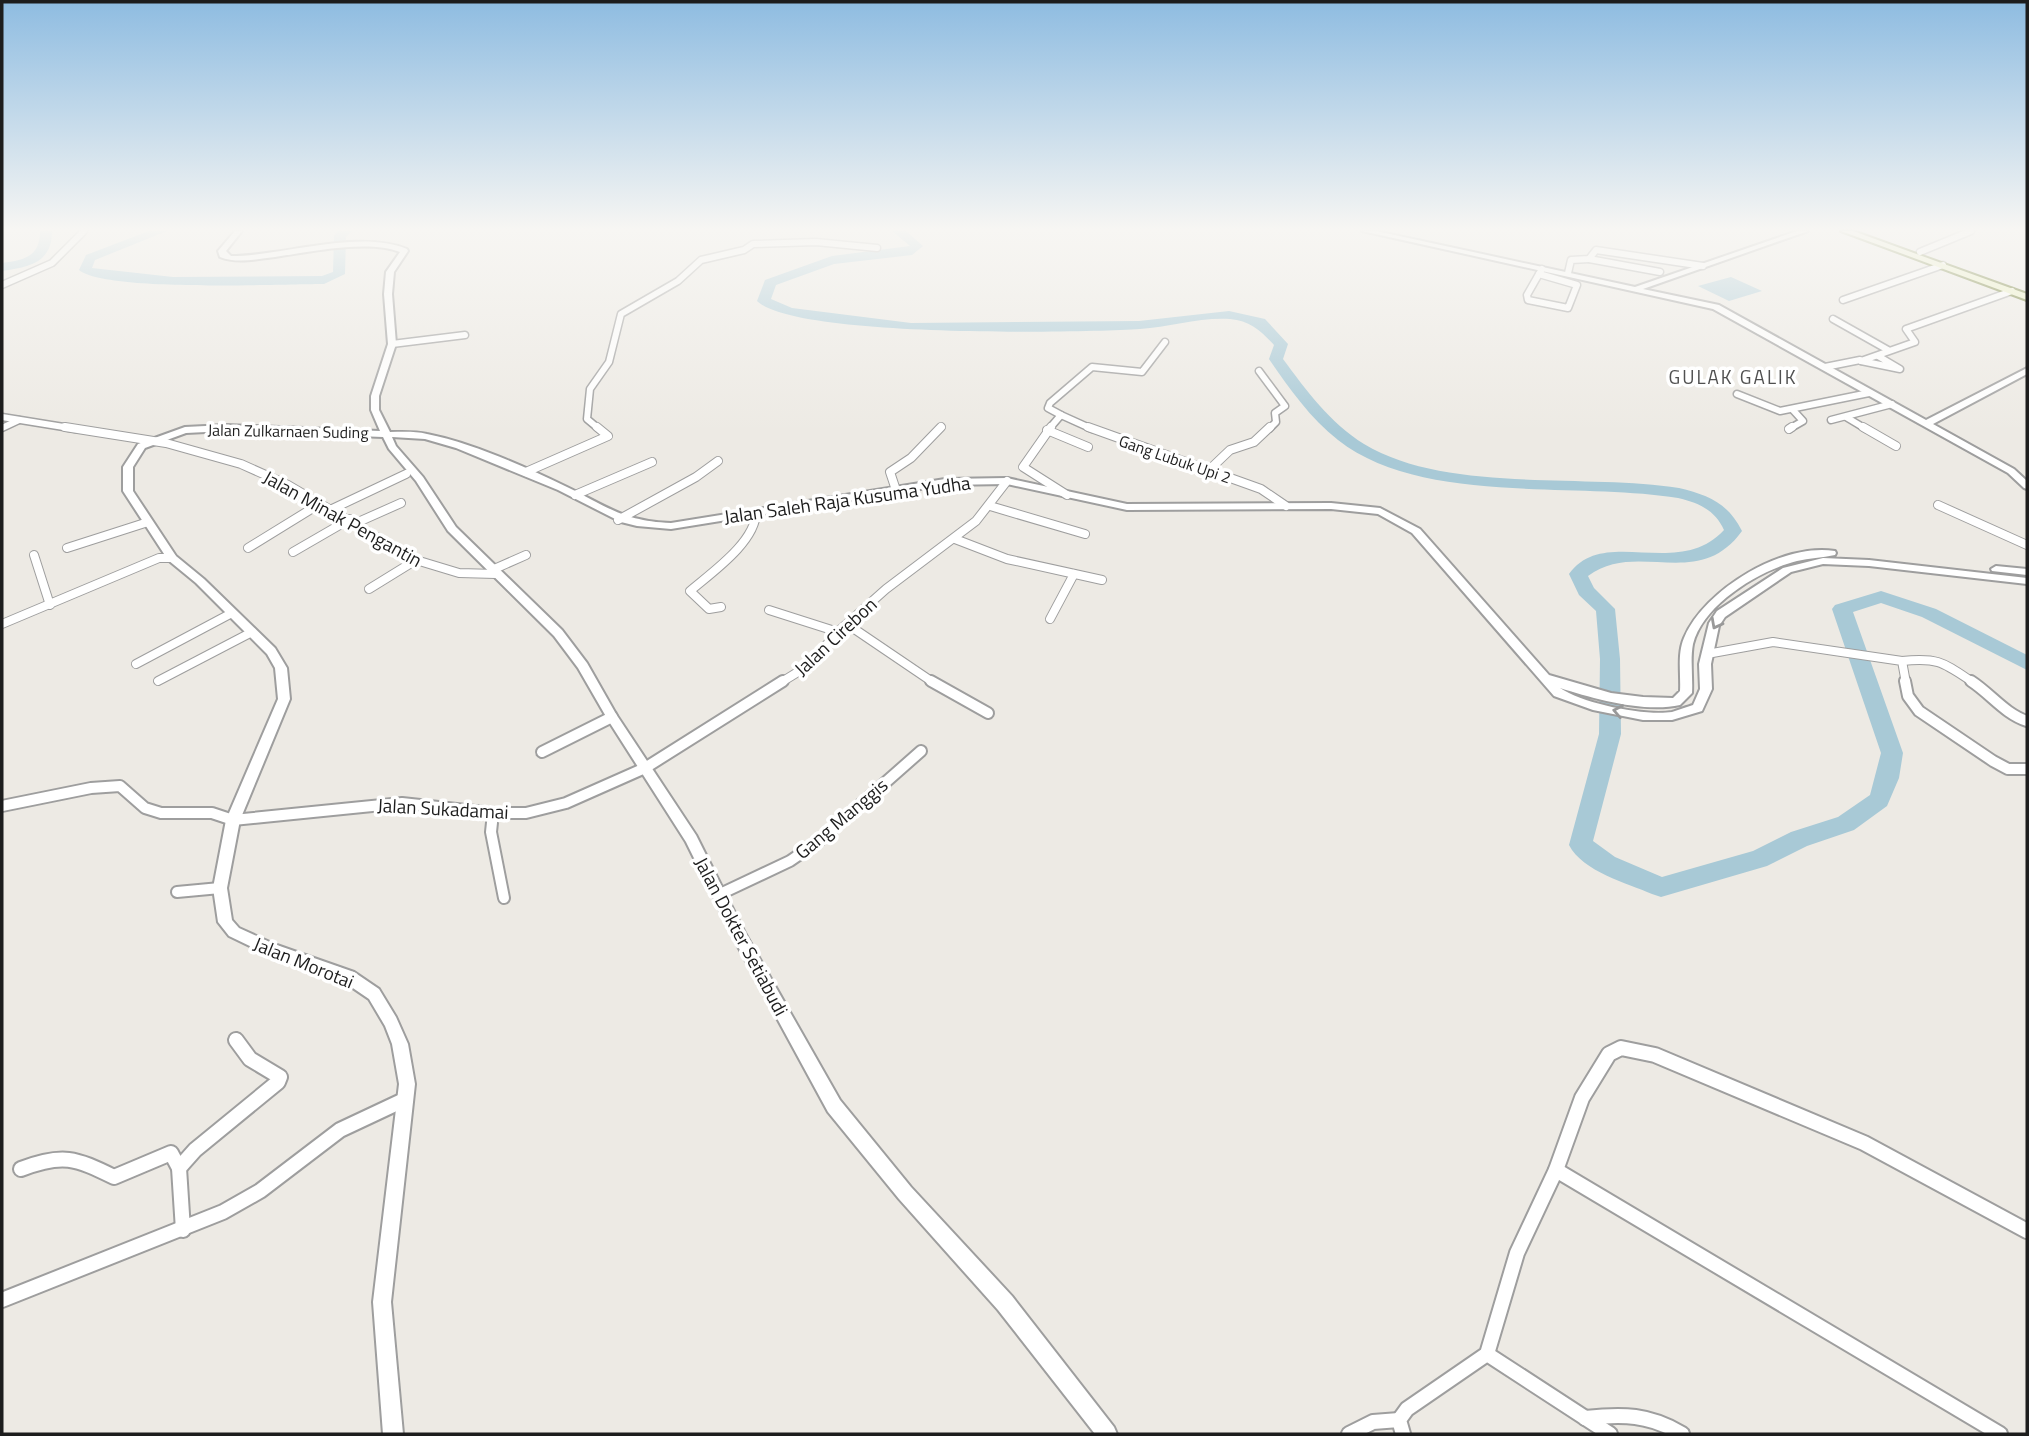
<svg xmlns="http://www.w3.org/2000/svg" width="2029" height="1436" font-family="'Titillium Web',sans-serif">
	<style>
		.water { fill: #a8c9d6 }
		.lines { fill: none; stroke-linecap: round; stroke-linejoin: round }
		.river { fill: #a8c9d6; fill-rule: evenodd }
		.minor-far3-casing { stroke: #9e9e9e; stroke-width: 9 }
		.minor-far2-casing { stroke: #9e9e9e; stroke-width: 10 }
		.minor-far1-casing { stroke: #9e9e9e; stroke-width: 14 }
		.minor-casing { stroke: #9e9e9e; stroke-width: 18 }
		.tertiary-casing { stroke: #9e9e9e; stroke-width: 4 }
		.secondary-casing { stroke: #586710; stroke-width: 4 }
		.minor-far3 { stroke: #fff; stroke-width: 6 }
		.minor-far2 { stroke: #fff; stroke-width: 8 }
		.minor-far1 { stroke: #fff; stroke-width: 10 }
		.minor { stroke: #fff; stroke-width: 14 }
		.tertiary { fill: #fff; fill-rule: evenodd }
		.secondary { fill: #ecf2bc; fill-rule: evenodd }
		.oneway { stroke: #999 }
		.labels { text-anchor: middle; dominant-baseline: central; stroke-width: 7; stroke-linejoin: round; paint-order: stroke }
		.far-street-label { font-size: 16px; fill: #1d1d1d; stroke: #fff }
		.far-quarter-label { font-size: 19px; letter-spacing: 2px; fill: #505050; stroke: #fff }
		.street-label { font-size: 19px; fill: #1d1d1d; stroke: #fff }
	</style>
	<rect width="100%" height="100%" fill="#edeae4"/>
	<path class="water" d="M1731,277l31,14 -33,10 -31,-15z"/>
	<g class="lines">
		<g class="river">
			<path d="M40,231h12c0,32 -23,36 -50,40v-8c22,-3 38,-6 38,-32z"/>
			<path d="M149,231h18l-72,29 -3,8 81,9 149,-1 11,-4 1,-36 4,-5h14l-6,6 -1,37 -21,10c-42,0 -219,8 -245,-14l7,-15z"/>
			<path d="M892,231h14l17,15 -11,9 -78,9 -58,21 -5,14 21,9 119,15 228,-2 90,-10 36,8 23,25 -5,15c23,31 47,64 81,85 83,50 220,29 315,44 29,7 49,15 63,43 -44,61 -105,8 -154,45l6,12 21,21 5,50 1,75 -28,107 22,16 47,20 91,-26 38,-19 47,-15 32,-22 11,-42 -49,-144 3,-4 46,-14 55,18 91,46v15l-105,-53 -41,-14 -28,9 50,141 -4,25 -12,28 -33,24 -47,16 -40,20 -106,31 -9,-3c-25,-11 -69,-22 -83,-49l30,-111 1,-75 -4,-48 -17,-16 -10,-21c35,-49 109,6 155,-44 -9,-20 -25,-27 -46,-32 -101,-17 -256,8 -340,-58 -28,-22 -49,-52 -69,-81l5,-14c-14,-15 -24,-24 -44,-26 -29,-2 -61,8 -90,10 -62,4 -345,9 -383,-28l8,-21 67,-24 78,-10z"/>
		</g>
		<g class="minor-far3-casing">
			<g id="minor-far3">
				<path d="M1920,252l51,-21"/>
				<path d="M1589,259l71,13"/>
				<path d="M1568,273l3,-13 18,-1 7,-9 107,16"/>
				<path d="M1539,274l38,11 -9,23 -40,-8 -1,-5z"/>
				<path d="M1539,274l3,-5"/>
				<path d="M2,285l50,-22 32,-32"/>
				<path d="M1843,300l100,-35"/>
				<path d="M1833,319l55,31"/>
				<path d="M392,344l73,-9"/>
				<path d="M1861,361l54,-19 -9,-13 106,-38"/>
				<path d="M1861,361l39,8 -22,-13"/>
				<path d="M1825,367l35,-7"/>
				<path d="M1259,371l26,35 -10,7 1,9 -7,7"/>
				<path d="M1737,394l43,17 89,-18"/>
				<path d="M1061,415l31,14"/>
				<path d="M2,417l74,12"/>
				<path d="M1846,417l20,12"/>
				<path d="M1831,420l61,-16"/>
				<path d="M2,428l17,-8"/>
				<path d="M599,429l-12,-10 3,-30 19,-27 12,-48 57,-33 23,-21 43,-10 9,-6 63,-2 61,6"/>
				<path d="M1049,429l12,-14 -13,-7 2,-5 42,-36 50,5 23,-30"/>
				<path d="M1789,429l14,-8 -10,-11"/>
			</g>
		</g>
		<g class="minor-far2-casing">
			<g id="minor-far2">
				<path d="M65,427l101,16 75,21 47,21 128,75 43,13 37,1"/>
				<path d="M1051,427l-28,40 44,28"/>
				<path d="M1088,427l173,62 25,17"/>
				<path d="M1863,427l33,19"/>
				<path d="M1789,429l3,-2"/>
				<path d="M1047,430l41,17"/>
				<path d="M1209,470l21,-20 24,-8 16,-15"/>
				<path d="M526,472l82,-36 -11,-9"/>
				<path d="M896,490l-6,-18 21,-14 30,-31"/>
				<path d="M575,495l77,-33"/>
				<path d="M1938,505l89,40"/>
				<path d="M990,506l95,28"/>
				<path d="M332,509l74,-35"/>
				<path d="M618,520l78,-43 22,-16"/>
				<path d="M356,523l45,-20"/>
				<path d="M955,539l52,20 95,21"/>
				<path d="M67,548l81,-26"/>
				<path d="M248,548l73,-45"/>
				<path d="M293,552l57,-33"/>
				<path d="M34,555l16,50"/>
				<path d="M492,570l34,-15"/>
				<path d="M369,589l47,-29"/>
				<path d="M721,607l-12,2 -19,-18c21,-18 66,-49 66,-79"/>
				<path d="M769,610l69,22"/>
				<path d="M1050,619l24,-45"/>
				<path d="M2,624l157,-66h13"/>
				<path d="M847,624l87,59"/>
				<path d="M1707,654l66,-12 129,19 4,22"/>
				<path d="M1902,661c37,-4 42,2 72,22"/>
				<path d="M136,664l94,-50"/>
				<path d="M158,681l94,-49"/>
				<path d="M780,683l26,-16 35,-38 45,-40 90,-68 31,-40"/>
			</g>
		</g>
		<g class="minor-far1-casing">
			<g id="minor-far1">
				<path d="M931,681l57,32"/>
				<path d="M1905,681l3,15 11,15 74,50 15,8h19"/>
				<path d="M1971,681c20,13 34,33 56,40"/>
				<path d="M542,752l70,-35"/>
				<path d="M2,806l89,-18 29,-2 25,22 16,5h51l21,7 169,-17 91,10h33l40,-10 79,-35 138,-87"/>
				<path d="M493,813l-2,19 13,66"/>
				<path d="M177,892l43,-4"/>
				<path d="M718,895l72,-34 29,-20 102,-90"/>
			</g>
		</g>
		<g class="minor-casing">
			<g id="minor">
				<path d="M179,1168l16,-18 83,-68 2,-5 -30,-18 -14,-19"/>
				<path d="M21,1169c42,-16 54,-11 93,8l57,-24 8,15 4,62"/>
				<path d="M1556,1170l444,264"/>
				<path d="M2,1300l221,-88 37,-21 80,-61 66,-31"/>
				<path d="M1487,1354l123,80"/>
				<path d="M1585,1418c38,-4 64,-4 97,16"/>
				<path d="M1349,1434l24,-12 26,-2"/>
				<path d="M1403,1434l-4,-14 8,-11 80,-55 30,-101 39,-83 26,-72 27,-44 12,-6 34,7 209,88 163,88"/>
			</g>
		</g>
		<g class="tertiary-casing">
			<g id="tertiary">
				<path d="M235,231h7l-16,20 5,5c52,0 128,-27 176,-7l1,2 -14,21 -2,22 4,50 -17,52v14l11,22c12,0 25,-1 37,2 46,9 98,33 140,53 41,20 56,34 104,36l274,-44 62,-1 120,26 204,-1 49,5 40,21 129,146 62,18 32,4 30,1 7,-7c1,-17 -3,-37 4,-53 20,-48 99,-96 151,-87l1,2 -1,2c-13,3 -26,3 -38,6 -37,9 -94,43 -104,83 -3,16 0,33 -1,49l-12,12c-35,8 -86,-6 -120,-17 24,16 84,28 112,24 7,-2 14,-5 21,-7l7,-16 -1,-25 10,-41 8,-12 66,-43 40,-10 46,2 158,18v6l-158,-18 -46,-2 -32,8 -66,45 -6,9 -8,38 1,25 -10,22 -30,9h-29l-50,-10 -39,-14 -142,-163 -34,-19 -47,-5 -204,1 -120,-26 -62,1 -274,44 -34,-3 -16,-4 -63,-32 -102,-42 -31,-9 -33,-2 4,9 27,31 33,50 106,103 25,33 29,51 80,121 49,98 95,167 71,87 101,109 102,131 3,7h-22l-97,-124 -99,-111 -71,-87 -93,-171 -49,-99 -78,-122 -30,-52 -24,-32 -106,-105 -32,-50 -27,-32 -6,-12 -157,-6 -40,2 -41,15 -12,19v24l43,65 28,23 71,69 12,20 3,31 -50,121 -13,68 5,32 7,8 35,16 80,28 25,17 17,28 12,27 7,40 -24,218 12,132h-20l-10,-132 26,-218 -7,-40 -7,-18 -16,-27 -25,-17 -80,-29 -35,-17 -11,-14 -5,-34 13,-68 52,-121 -3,-31 -8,-14 -71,-71 -28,-23 -45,-69v-24l15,-23 47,-17 41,-2 154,6 -9,-21v-14l17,-52 -4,-50 2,-22 14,-20c-31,-13 -92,0 -125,5 -18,2 -38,7 -55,0l-2,-6z"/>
				<path d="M1362,231h14l259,56 162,-56h11l-165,58 76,16 207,115 101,-52v6l-94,50 81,45 13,12v8l-3,-1 -16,-15 -295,-164z"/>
				<path d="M1996,566l31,3v6l-35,-4 -1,-2z"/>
			</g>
		</g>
		<g class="secondary-casing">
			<path id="secondary" d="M1841,231h12l174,63v6z"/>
		</g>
		<use href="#minor-far3" class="minor-far3"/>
		<use href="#minor-far2" class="minor-far2"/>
		<use href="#minor-far1" class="minor-far1"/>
		<use href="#minor" class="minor"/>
		<use href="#tertiary" class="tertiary"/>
		<use href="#secondary" class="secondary"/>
	</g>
	<defs><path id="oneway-chevron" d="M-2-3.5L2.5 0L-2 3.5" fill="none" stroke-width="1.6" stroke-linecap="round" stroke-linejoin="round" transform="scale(1.75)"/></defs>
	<g class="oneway">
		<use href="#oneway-chevron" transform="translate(1716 624) rotate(118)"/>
		<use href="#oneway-chevron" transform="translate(1618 711) rotate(-169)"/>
	</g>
	<linearGradient id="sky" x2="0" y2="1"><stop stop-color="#8ebce1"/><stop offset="0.53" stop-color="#f7f6f3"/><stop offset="1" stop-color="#f7f6f3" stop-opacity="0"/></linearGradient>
	<rect width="2029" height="432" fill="url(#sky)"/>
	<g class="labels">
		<g class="far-street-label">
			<text transform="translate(288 431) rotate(1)">Jalan Zulkarnaen Suding</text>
			<text transform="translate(1175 459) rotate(19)">Gang Lubuk Upi 2</text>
		</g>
		<g class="far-quarter-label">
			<text x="1733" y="376">GULAK GALIK</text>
		</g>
		<g class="street-label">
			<text transform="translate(847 499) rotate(-8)">Jalan Saleh Raja Kusuma Yudha</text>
			<text transform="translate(343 518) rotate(29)">Jalan Minak Pengantin</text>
			<text transform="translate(835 636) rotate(-43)">Jalan Cirebon</text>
			<text transform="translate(443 808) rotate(3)">Jalan Sukadamai</text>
			<text transform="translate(841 818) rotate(-40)">Gang Manggis</text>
			<text transform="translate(742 936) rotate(62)">Jalan Dokter Setiabudi</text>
			<text transform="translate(304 962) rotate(22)">Jalan Morotai</text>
		</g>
	</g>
	<rect width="2029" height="1436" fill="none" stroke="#1d1d1d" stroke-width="7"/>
</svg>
